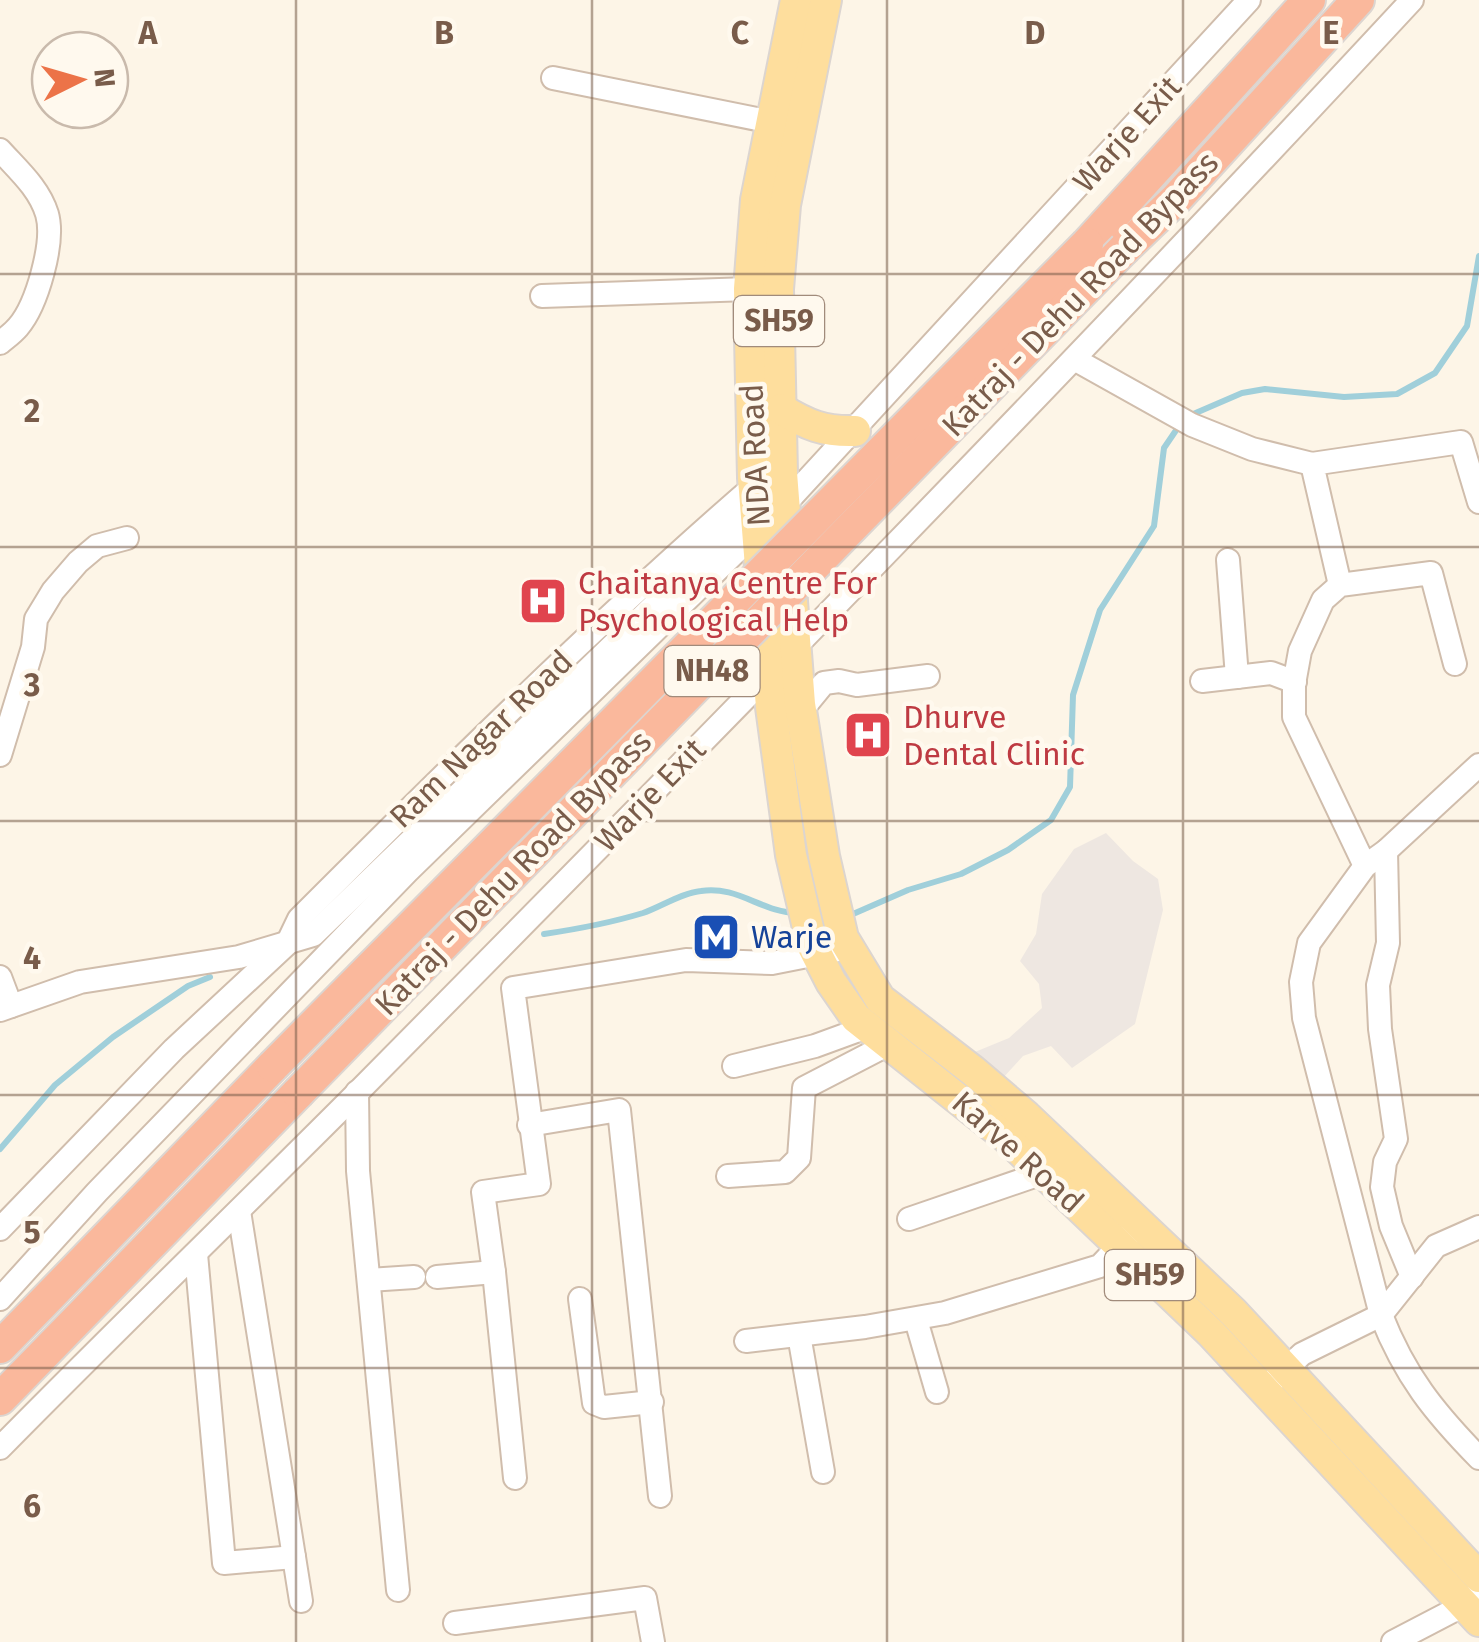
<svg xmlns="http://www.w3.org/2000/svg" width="1479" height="1642" font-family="'Fira Sans',sans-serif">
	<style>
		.industrial { fill: #eee7e1 }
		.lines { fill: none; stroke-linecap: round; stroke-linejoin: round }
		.stream { stroke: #a0cfda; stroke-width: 6 }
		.minor-casing { stroke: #d0bdac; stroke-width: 26 }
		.major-casing { stroke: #dcd5d0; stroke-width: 34 }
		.highway-casing { stroke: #dcd5d0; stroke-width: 36 }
		.minor { stroke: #fff; stroke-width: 22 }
		.major { stroke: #fede9d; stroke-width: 30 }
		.highway { stroke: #fab89c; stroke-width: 32 }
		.highway-bridge-casing { stroke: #dcd5d0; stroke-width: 36; stroke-linecap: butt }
		.highway-bridge { stroke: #fab89c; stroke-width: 32 }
		.grid { fill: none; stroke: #795c4a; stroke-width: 2.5; stroke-opacity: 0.55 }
		.labels { text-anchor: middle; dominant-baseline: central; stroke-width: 9; stroke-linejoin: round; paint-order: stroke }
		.shield { fill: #fff9ee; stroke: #a18b7b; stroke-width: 2.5 }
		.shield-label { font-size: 30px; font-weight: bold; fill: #795c4a }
		.street-label { font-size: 32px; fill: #795c4a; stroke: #fff9ee }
		.health-label { font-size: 32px; fill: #be3a42; stroke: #fff9ee; text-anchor: start }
		.transit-label { font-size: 32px; fill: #164399; stroke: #fff9ee; text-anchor: start }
		.grid-label { font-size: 32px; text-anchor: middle; font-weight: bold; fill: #795c4a; stroke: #fff9ee; stroke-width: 9; stroke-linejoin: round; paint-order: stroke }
	</style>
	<rect width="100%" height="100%" fill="#fdf5e7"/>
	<path class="industrial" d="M1106,833l27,28 25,18 5,31 -28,114 -63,44 -21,-22 -28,10 -21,23 -32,-25 39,-16 33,-30 -3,-24 -19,-23 16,-27 6,-40 32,-45z"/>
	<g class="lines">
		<g class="stream">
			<path d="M1191,415l51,-22 23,-4 79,8 53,-3 38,-21 32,-47 12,-70"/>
			<path d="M844,914h9l55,-24 53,-16 47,-24 43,-30 19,-33 3,-92 27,-85 54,-84 10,-78 17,-25"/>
			<path d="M544,934c34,-5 66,-11 99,-21 18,-6 38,-20 58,-22 36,-6 62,22 96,22"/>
			<path d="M0,1149l55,-64 58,-48 75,-51 22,-9"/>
		</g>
		<g class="minor-casing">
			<g id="minor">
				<path d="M553,78l219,44"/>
				<path d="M0,150c18,20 39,38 47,64 8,28 -10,91 -29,113 -5,6 -12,11 -18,16"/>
				<path d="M542,296l207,-7"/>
				<path d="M1074,359l118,66 60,24 60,15"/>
				<path d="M1228,560l9,117"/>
				<path d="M1340,585l-28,-121 149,-22 18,60"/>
				<path d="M1202,681l69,-8 24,9"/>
				<path d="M801,711l23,-28 15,-2 18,4 71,-9"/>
				<path d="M0,755l33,-108 3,-28 17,-28 25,-29 19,-16 30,-8"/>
				<path d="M1479,765l-93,86 -21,15 -56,77 -8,39 3,36 77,297c24,61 53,97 98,143"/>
				<path d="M1386,851l2,92 -10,42 2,44 16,110 -11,23 -3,25 9,39 21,51"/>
				<path d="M1365,866l-71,-149v-33l6,-33 23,-51 17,-15 91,-12 24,91"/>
				<path d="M0,977l11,29"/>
				<path d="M0,1010l80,-28 159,-25 74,-22 448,-433"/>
				<path d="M734,1066l81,-20 52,-19"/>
				<path d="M357,1092l1,79 40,419"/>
				<path d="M529,1125l90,-15 41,386"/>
				<path d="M728,1176l57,-4 14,-14 5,-70 83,-43"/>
				<path d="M239,1211l62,390"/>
				<path d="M909,1219l134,-46"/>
				<path d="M0,1229l174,-180 113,-105 12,-25c148,-148 296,-295 455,-433l11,-5"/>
				<path d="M196,1254l28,309 70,-6"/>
				<path d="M494,1272l-11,-80 56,-8 -26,-196 173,-28 86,3 76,-15"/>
				<path d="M437,1277l57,-5 21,206"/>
				<path d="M369,1280l45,-3"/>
				<path d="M0,1299l97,-107 311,-321 377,-367 464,-504"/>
				<path d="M580,1299l14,104 10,4 48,-5"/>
				<path d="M916,1320l21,72"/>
				<path d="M799,1335l24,137"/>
				<path d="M746,1341l119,-14 80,-14 155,-47 30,-32"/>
				<path d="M1274,1380l28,-26 79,-39 55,-69 43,-19"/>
				<path d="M0,1448c116,-118 236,-234 353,-351 357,-361 713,-724 1059,-1097"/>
				<path d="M455,1623l190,-25 8,44"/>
				<path d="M1393,1642l71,-37 15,-12"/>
			</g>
		</g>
		<g class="major-casing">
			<g id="major">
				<path d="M796,0l-40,200 -7,89 4,189 18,229 20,148 21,90 19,37 25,36 150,119 205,196 268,288"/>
				<path d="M826,0l-41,205 -7,84 4,184 18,231 24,152 19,82 37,61 92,71 54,46 207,196 246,265"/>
				<path d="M781,409c26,16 43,23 74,22"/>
			</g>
		</g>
		<g class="highway-casing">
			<g id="highway">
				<path d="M1087,244l222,-244"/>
				<path d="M1125,248l51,-49 182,-199"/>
				<path d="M0,1347l273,-281"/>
				<path d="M0,1399l298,-306"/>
			</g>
		</g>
		<use href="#minor" class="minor"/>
		<use href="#major" class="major"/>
		<use href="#highway" class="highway"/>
		<g class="highway-bridge-casing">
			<g id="highway-bridge">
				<path d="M273,1066l814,-822"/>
				<path d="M298,1093l827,-845"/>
			</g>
		</g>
		<use href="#highway-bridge" class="highway-bridge"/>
	</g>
	<path class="grid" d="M296,0v1642M592,0v1642M887,0v1642M1183,0v1642M0,274h1479M0,547h1479M0,821h1479M0,1095h1479M0,1368h1479"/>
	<defs>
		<g id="hospital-square" transform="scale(2.5)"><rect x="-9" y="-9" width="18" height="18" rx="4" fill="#e0444e" stroke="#fff9ee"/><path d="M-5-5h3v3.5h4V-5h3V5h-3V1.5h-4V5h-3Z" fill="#fff"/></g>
		<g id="metro-square" transform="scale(2.5)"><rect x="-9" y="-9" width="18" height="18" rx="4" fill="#1a4fb4" stroke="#fff9ee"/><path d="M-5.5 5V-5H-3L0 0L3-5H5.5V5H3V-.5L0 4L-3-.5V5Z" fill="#fff"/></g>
	</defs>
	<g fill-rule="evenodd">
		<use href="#hospital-square" x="543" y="601"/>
		<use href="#hospital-square" x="868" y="735"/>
		<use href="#metro-square" x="716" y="937"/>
	</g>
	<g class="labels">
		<g class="shield">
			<rect x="734" y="296" width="90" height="50" rx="8"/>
			<rect x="664.5" y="646" width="95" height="50" rx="8"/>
			<rect x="1105" y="1250" width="90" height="50" rx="8"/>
		</g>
		<g class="shield-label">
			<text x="779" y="321">SH59</text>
			<text x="712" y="671">NH48</text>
			<text x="1150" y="1275">SH59</text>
		</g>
		<g class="street-label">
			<text transform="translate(1127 134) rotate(-48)">Warje Exit</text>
			<text transform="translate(1080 294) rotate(-46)">Katraj - Dehu Road Bypass</text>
			<text transform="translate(755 455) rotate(-93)">NDA Road</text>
			<text transform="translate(481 739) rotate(-44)">Ram Nagar Road</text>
			<text transform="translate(650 795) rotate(-46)">Warje Exit</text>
			<text transform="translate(513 873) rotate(-46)">Katraj - Dehu Road Bypass</text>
			<text transform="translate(1018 1152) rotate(42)">Karve Road</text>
		</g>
		<g class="health-label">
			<text x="578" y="583">Chaitanya Centre For<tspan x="578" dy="37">Psychological Help</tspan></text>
			<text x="903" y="717">Dhurve<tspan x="903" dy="37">Dental Clinic</tspan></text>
		</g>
		<g class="transit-label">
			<text x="751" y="937">Warje</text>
		</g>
	</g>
	<g class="grid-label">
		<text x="148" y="44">A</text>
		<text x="444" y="44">B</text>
		<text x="740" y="44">C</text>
		<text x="1035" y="44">D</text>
		<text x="1331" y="44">E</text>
		<text x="32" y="422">2</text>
		<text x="32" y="696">3</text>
		<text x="32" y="969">4</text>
		<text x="32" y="1243">5</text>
		<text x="32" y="1517">6</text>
	</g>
	<g transform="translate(80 80) rotate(85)"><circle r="48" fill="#fff9ee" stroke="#c9baac" stroke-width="2.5"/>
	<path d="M0-8L18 38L0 25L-18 38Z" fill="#ec7348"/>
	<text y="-15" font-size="28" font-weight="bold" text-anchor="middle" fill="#795c4a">N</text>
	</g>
</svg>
